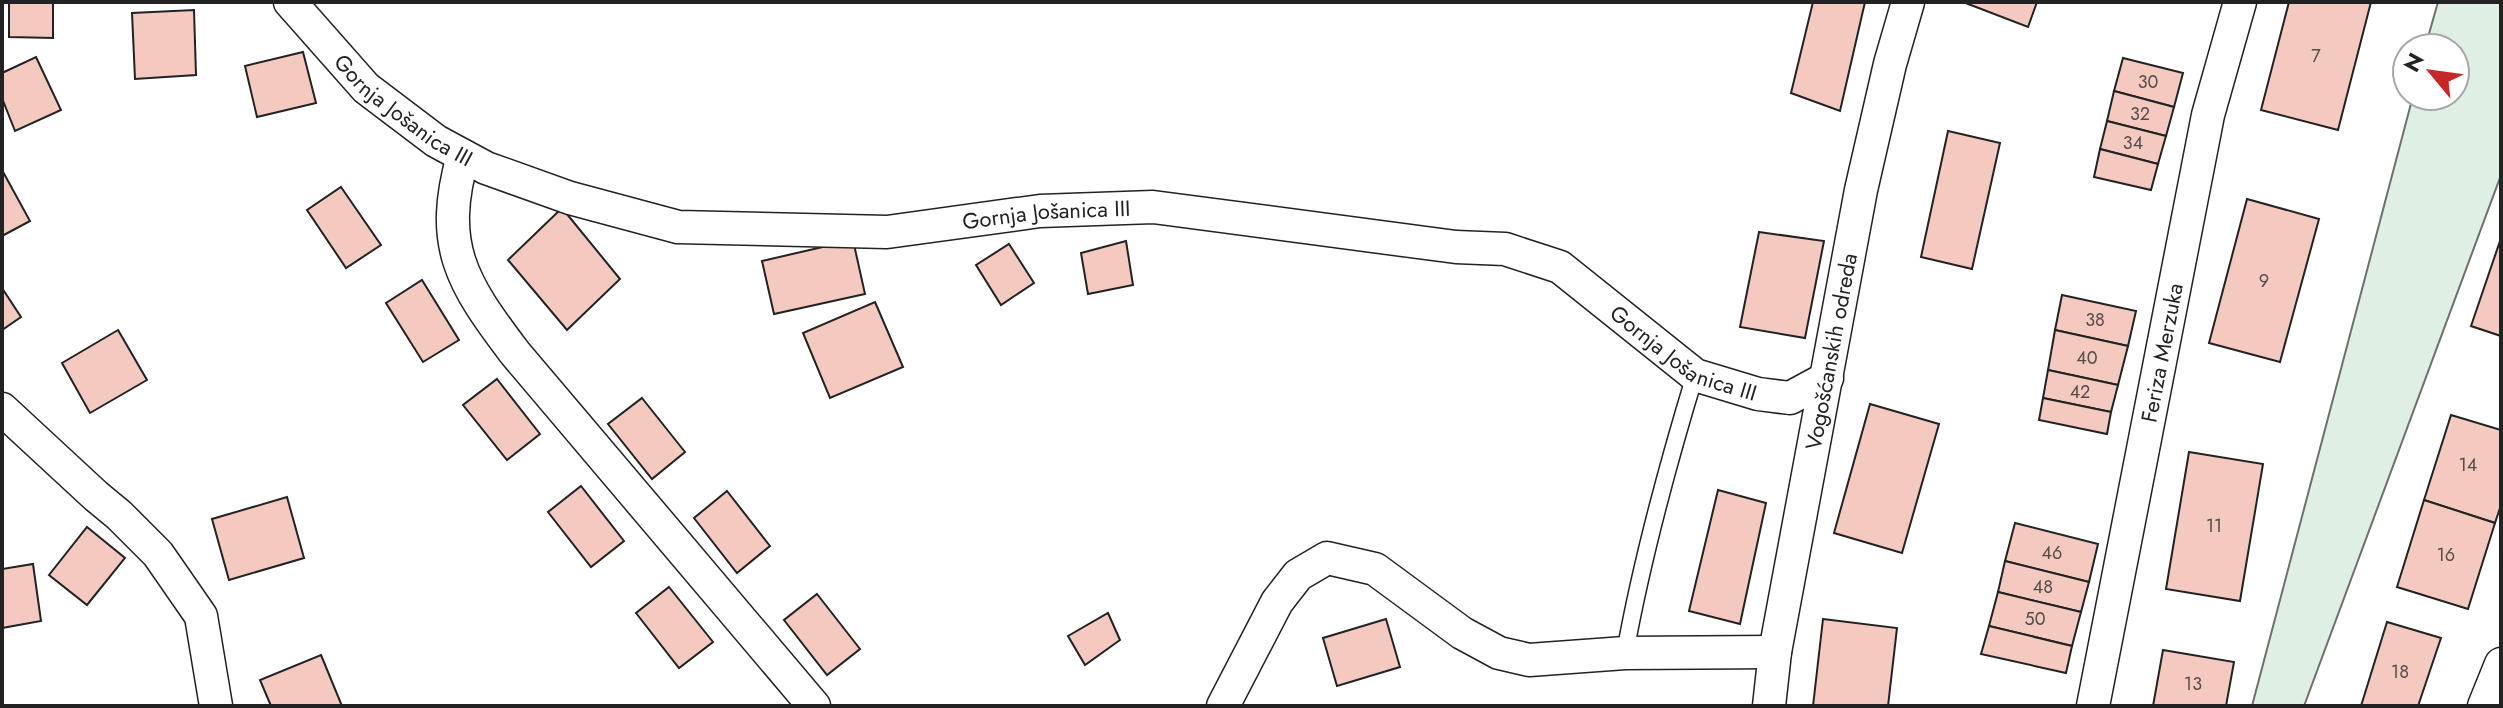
<svg xmlns="http://www.w3.org/2000/svg" width="2503" height="708" font-family="Jost,sans-serif">
	<style>
		.green { fill: #e0efe3; stroke: #6f6f6f; stroke-width: 2 }
		.building { fill: #f3c9c0; stroke: #222; stroke-width: 2 }
		.lines { fill: none; stroke-linecap: round; stroke-linejoin: round }
		.lane-casing { stroke: #222; stroke-width: 19 }
		.street-casing { stroke: #222; stroke-width: 35 }
		.lane { stroke: #fff; stroke-width: 16 }
		.street { stroke: #fff; stroke-width: 32 }
		.labels { text-anchor: middle; dominant-baseline: central; stroke-width: 6; stroke-linejoin: round; paint-order: stroke }
		.number-label { font-size: 18px; fill: #564c4a }
		.street-label { font-size: 22px; fill: #222; stroke: #fff }
	</style>
	<rect width="100%" height="100%" fill="#fff"/>
	<path class="green" d="M2438,2h63v173l-197,531h-52l161,-610h42v-48h-30z"/>
	<g class="building">
		<path d="M9,2h44v36l-44,-1z"/>
		<path d="M1813,2h52l-25,109 -49,-18z"/>
		<path d="M1963,2h74l-9,25z"/>
		<path d="M2289,2h82l-33,128 -77,-20z"/>
		<path d="M194,10l2,65 -61,4 -3,-66z"/>
		<path d="M303,52l13,51 -59,14 -12,-51z"/>
		<path d="M36,57l25,53 -46,21 -13,-33v-25z"/>
		<path d="M2123,58l60,15 -9,34 -60,-16z"/>
		<path d="M2114,91l60,16 -8,29 -59,-15z"/>
		<path d="M2107,121l59,15 -8,28 -58,-15z"/>
		<path d="M1948,131l52,12 -28,126 -51,-12z"/>
		<path d="M2100,149l58,15 -7,26 -57,-13z"/>
		<path d="M2,170l28,51 -28,15z"/>
		<path d="M341,187l40,58 -35,23 -39,-58z"/>
		<path d="M2247,199l72,20 -39,143 -71,-19z"/>
		<path d="M562,208l58,71 -53,51 -59,-70z"/>
		<path d="M1759,232l65,9 -19,97 -65,-11z"/>
		<path d="M2501,238v98l-30,-10z"/>
		<path d="M853,240l12,54 -91,20 -12,-53z"/>
		<path d="M1126,241l7,44 -45,9 -7,-41z"/>
		<path d="M1009,244l25,39 -33,22 -25,-40z"/>
		<path d="M422,280l37,60 -36,22 -37,-59z"/>
		<path d="M2,288l19,29 -19,13z"/>
		<path d="M2062,295l74,16 -8,35 -73,-16z"/>
		<path d="M875,302l28,65 -73,31 -27,-65z"/>
		<path d="M118,330l29,50 -57,33 -28,-50z"/>
		<path d="M2055,330l73,16 -10,39 -70,-15z"/>
		<path d="M2048,370l70,15 -7,27 -68,-14z"/>
		<path d="M497,379l43,55 -33,26 -44,-55z"/>
		<path d="M642,398l43,54 -33,27 -44,-55z"/>
		<path d="M2043,398l68,14 -4,22 -68,-14z"/>
		<path d="M1870,404l69,20 -37,129 -68,-20z"/>
		<path d="M2451,415l50,15v75l-6,18 -71,-23z"/>
		<path d="M2189,452l74,12 -23,137 -74,-12z"/>
		<path d="M581,486l43,55 -33,26 -43,-55z"/>
		<path d="M1718,490l48,13 -26,121 -51,-13z"/>
		<path d="M727,491l43,55 -33,27 -43,-55z"/>
		<path d="M287,497l17,61 -75,22 -17,-61z"/>
		<path d="M2424,500l71,23 -27,86 -71,-22z"/>
		<path d="M2015,523l83,21 -9,38 -84,-21z"/>
		<path d="M87,527l38,31 -38,47 -38,-30z"/>
		<path d="M2005,561l84,21 -8,30 -83,-20z"/>
		<path d="M33,564l8,57 -39,7v-59z"/>
		<path d="M669,587l44,55 -34,26 -43,-55z"/>
		<path d="M1998,592l83,20 -9,34 -83,-20z"/>
		<path d="M817,594l43,55 -33,26 -43,-55z"/>
		<path d="M1108,613l12,27 -35,25 -17,-29z"/>
		<path d="M1386,619l14,48 -63,19 -14,-48z"/>
		<path d="M1823,619l74,9 -9,78h-75z"/>
		<path d="M2387,622l54,16 -23,68h-57z"/>
		<path d="M1989,626l83,20 -6,27 -85,-19z"/>
		<path d="M2163,650l71,12 -8,44h-73z"/>
		<path d="M321,655l21,51h-71l-11,-26z"/>
	</g>
	<g class="lines">
		<g class="lane-casing">
			<path id="lane" d="M1625,653c17,-94 42,-186 70,-278"/>
		</g>
		<g class="street-casing">
			<g id="street">
				<path id="s1" d="M290,2l76,86 70,53 50,27 84,30 108,29 209,5 153,-21 113,-4 303,40 49,2 55,18 135,108 63,19 32,4 37,-20"/>
				<path d="M463,156c-25,89 -2,126 52,197l299,353"/>
				<path d="M2,409l94,87 23,19 39,39 43,62 15,90"/>
				<path d="M1223,706l54,-104 21,-27 29,-17 48,11 87,64 37,20 30,7 96,-7 150,-1"/>
				<path id="s2" d="M1769,706l6,-54 86,-462 29,-126 18,-62"/>
				<path id="s3" d="M2093,706l115,-591 32,-113"/>
				<path d="M2484,706l17,-42"/>
			</g>
		</g>
		<use href="#lane" class="lane"/>
		<use href="#street" class="street"/>
	</g>
	<g class="labels">
		<g class="number-label">
			<text x="2316" y="56">7</text>
			<text x="2148" y="82">30</text>
			<text x="2140" y="114">32</text>
			<text x="2133" y="143">34</text>
			<text x="2264" y="281">9</text>
			<text x="2095" y="320">38</text>
			<text x="2087" y="358">40</text>
			<text x="2080" y="392">42</text>
			<text x="2468" y="465">14</text>
			<text x="2214" y="526">11</text>
			<text x="2052" y="553">46</text>
			<text x="2446" y="555">16</text>
			<text x="2043" y="587">48</text>
			<text x="2035" y="619">50</text>
			<text x="2400" y="672">18</text>
			<text x="2193" y="684">13</text>
		</g>
		<g class="street-label">
			<text stroke="none"><textPath href="#s1" startOffset="158">Gornja Jošanica III</textPath></text>
			<text stroke="none"><textPath href="#s1" startOffset="830">Gornja Jošanica III</textPath></text>
			<text stroke="none"><textPath href="#s1" startOffset="1502">Gornja Jošanica III</textPath></text>
			<text stroke="none"><textPath href="#s2" startOffset="360">Vogošćanskih odreda</textPath></text>
			<text stroke="none"><textPath href="#s3" startOffset="360">Feriza Merzuka</textPath></text>
		</g>
	</g>
	<rect width="2503" height="708" fill="none" stroke="#222222" stroke-width="8"/>
	<g transform="translate(2431 72) rotate(299)"><circle r="38" fill="#ffffff" stroke="#a7a7a7" stroke-width="2"/>
	<path d="M0-6L14 30L0 20L-14 30Z" fill="#c62828"/>
	<text y="-12" font-size="22" font-weight="bold" text-anchor="middle" fill="#222222">N</text>
	</g>
</svg>
